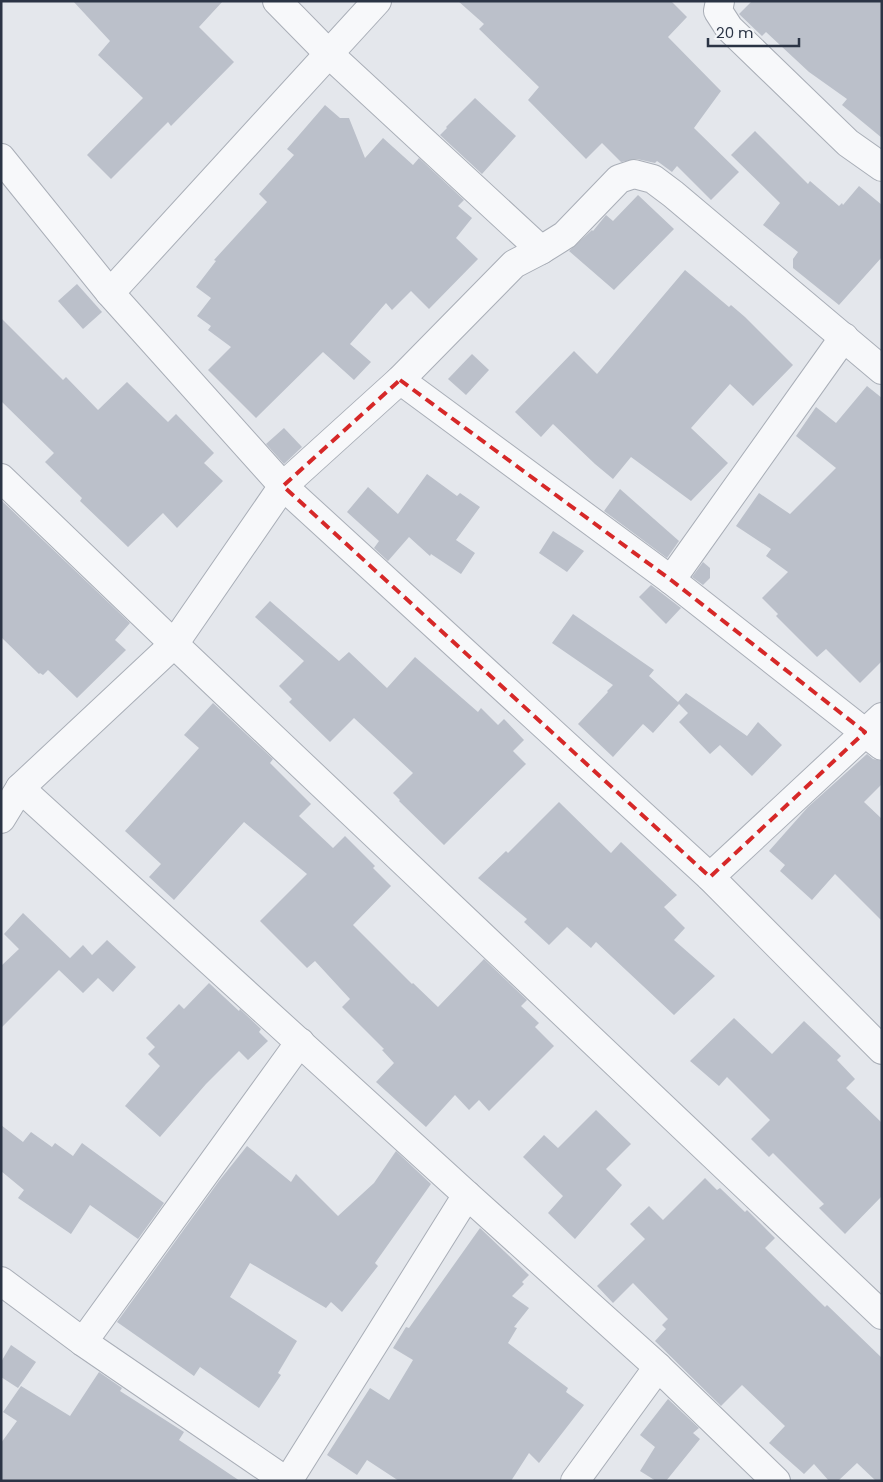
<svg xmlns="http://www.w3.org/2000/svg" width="883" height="1482" font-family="Poppins,sans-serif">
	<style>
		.building { fill: #bbc0ca }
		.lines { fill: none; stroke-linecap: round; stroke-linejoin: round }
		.minor-casing { stroke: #a9aeb7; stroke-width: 30 }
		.minor { stroke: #f7f8fa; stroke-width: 28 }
		.marked { fill: none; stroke: #d62828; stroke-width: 4; stroke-dasharray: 10 6; stroke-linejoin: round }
	</style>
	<rect width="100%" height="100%" fill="#e4e7ec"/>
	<g class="building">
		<path d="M73,1h150l-24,26 35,35 -63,64 -3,-4 -57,57 -24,-24 56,-57 -45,-43 12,-14z"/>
		<path d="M458,1h213l16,16 -19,20 53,54 -27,37 45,44 -28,28 -34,-34 -5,6 -15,-11 -2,2 -18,-4 -16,3 -19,-19 -16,16 -58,-59 11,-13 -60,-58 5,-5z"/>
		<path d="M752,1h130v137l-40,-33 5,-6 -38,-27 -43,-40 -4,4 -23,-22z"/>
		<path d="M475,98l41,38 -34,38 -42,-39 7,-7 -1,-1z"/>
		<path d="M325,105l15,13h9l16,40 18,-20 30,27 6,-7 45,42 -6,6 14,12 -16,20 22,21 -49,50 -18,-18 -19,19 -6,-7 -36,41 21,18 -17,18 -31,-28 -67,66 -48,-48 23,-23 -23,-17 3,-4 -14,-10 14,-18 -15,-11 20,-26 -2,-1 53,-58 -8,-8 35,-39 -7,-6z"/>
		<path d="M755,131l53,53 2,-3 29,25 3,-3 1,2 16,-19 23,19v52l-43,48 -46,-37v-9l5,-7 -35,-27 17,-22 -49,-48z"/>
		<path d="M638,195l36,34 -60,61 -45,-39 23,-21 1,1 13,-16 7,6z"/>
		<path d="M685,270l44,37 2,-2 14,12 48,48 -40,41 -23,-22 -39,44 37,35 -37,38 -60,-44 -18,22 -18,-15 -42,-40 -12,13 -26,-25 59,-61 23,23z"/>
		<path d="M77,284l25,28 -19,17 -25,-28z"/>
		<path d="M1,318l62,62 3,-3 32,33 29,-28 41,40 8,-8 38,39 -10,10 19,18 -46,47 -14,-15 -35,34 -48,-46 2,-3 -37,-36 9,-9 -53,-52z"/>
		<path d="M472,354l17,16 -23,25 -18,-16z"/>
		<path d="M867,386l15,12v263l-22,22 -34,-34 -9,8 -41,-41 2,-2 -16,-16 26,-26 -22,-16 5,-7 -35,-23 23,-33 31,21 46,-46 -40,-32 20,-29 20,16z"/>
		<path d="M284,428l18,19 -18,17 -18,-20z"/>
		<path d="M427,474l30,22 3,-3 20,14 -24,33 19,13 -14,21 -30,-20 -1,2 -21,-19 -21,24 -14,-13 5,-7 -32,-29 21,-25 30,27z"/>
		<path d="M620,489l59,52 -12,17 -63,-47z"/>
		<path d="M1,500l129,123 -15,17 11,10 -49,48 -29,-28 -5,5 -3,-2 -1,1 -38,-37z"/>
		<path d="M553,531l31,20 -17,21 -28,-19z"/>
		<path d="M703,562l7,6v10l-7,7 -11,-8z"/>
		<path d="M651,585l30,23 -15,16 -27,-27z"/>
		<path d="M270,601l69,60 10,-9 38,36 28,-31 63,55 3,-4 17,17 6,-6 20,21 -11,11 13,13 -82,81 -45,-44 1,-1 -7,-7 20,-20 -59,-55 -24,24 -41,-40 3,-3 -13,-13 25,-25 -49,-44z"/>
		<path d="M573,614l81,56 -5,6 29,26 8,-9 61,43 11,-14 24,23 -30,31 -32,-31 -10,9 -31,-32 9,-9 -9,-9 -26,29 -10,-9 -30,33 -35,-33 30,-32 -1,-1 6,-6 -61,-42z"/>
		<path d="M213,703l60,56 -3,4 41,41 -12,12 34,32 12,-12 30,30 -2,2 18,18 -38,39 59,59 1,-1 25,24 46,-48 43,41 -6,6 18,17 -4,4 19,19 -65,65 -10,-11 -10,10 -14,-15 -29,32 -50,-45 18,-19 -12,-13 2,-1 -42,-42 8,-8 -35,-38 -8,7 -47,-47 47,-47 -63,-52 -70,78 -25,-23 12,-13 -36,-33 74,-83 -15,-13z"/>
		<path d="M867,754l6,5 9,2v23l-18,18 18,17v102l-47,-47 -23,26 -32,-29 5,-6 -16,-14 39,-44z"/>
		<path d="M559,802l52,51 10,-11 56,53 -13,12 21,21 -11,12 41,36 -41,39 -78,-73 -5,6 -24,-21 -18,18 -25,-23 3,-3 -49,-41 28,-27 2,2z"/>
		<path d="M23,913l47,45 13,-13 9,10 15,-15 29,27 -23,25 -15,-14 -15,15 -24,-23 -58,58v-62l18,-17 -15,-15z"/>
		<path d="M209,983l30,28 1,-2 21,20 -2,3 9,9 -20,19 -9,-9 -33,33 -46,53 -35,-31 35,-40 -12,-12 7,-7 -9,-9 33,-34 5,5z"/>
		<path d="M734,1018l38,36 32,-33 37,35 -4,4 18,19 -9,9 36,35v73l-37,38 -26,-26 5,-4 -51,-51 -4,4 -18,-18 19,-19 -43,-43 -8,9 -29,-25z"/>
		<path d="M596,1110l35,34 -25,25 16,16 -47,54 -27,-26 15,-17 -40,-39 21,-22 14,13z"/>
		<path d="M1,1125l22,17 8,-10 21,15 3,-4 18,13 9,-13 82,60 -26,36 -48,-34 -19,29 -53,-36 6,-8 -23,-19z"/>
		<path d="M247,1146l44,36 5,-8 42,42 36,-33 22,-32 35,33 -56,79 3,3 -36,46 -11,-10 -5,6 -76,-45 -20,34 67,44 -19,32 3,2 -22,33 -59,-41 -6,9 -77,-54 102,-141z"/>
		<path d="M705,1178l12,12 3,-2 25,24 2,-2 28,28 -10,10 60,59 2,-2 55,53v123h-6l-19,-18 -19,18h-9l-15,-17 -10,10 -35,-31 16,-17 -43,-41 -21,21 -66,-65 11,-12 -4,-4 6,-6 -35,-36 -20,20 -16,-17 48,-47 -15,-15 19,-18 14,14z"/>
		<path d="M480,1228l49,47 -7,7 2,2 -12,12 17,12 -15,19 3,1 -9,15 60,45 -2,4 18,13 -45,58 -10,-10 -18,28h-112l-32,-21 -10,15 -30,-20 43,-67 19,12 24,-40 -20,-12 13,-21 3,1z"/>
		<path d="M11,1345l25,17 -18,26 -17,-11v-15z"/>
		<path d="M99,1372l23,16 -2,3 64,41 -5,8 61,41h-239v-38l16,-22 -14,-9 18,-26 49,30z"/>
		<path d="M668,1399l31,29 -6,5 7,6 -34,42h-10l-16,-10 15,-24 -15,-12z"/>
	</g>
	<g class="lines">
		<g class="minor-casing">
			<g id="minor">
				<path d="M720,1l-2,10 11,17 119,115 34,24"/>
				<path d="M1,158l109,135 173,193 427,391 172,173"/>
				<path d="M541,250l24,-15 54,-56 15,-5 19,5 20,15 209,176"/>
				<path d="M110,293l267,-292"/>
				<path d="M400,380l271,200 211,166"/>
				<path d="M1,478l173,166 708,671"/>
				<path d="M671,580l173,-243"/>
				<path d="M20,788l447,407 191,172 118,114"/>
				<path d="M1,819l19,-31 154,-144 109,-158 117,-106 114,-116 27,-14 -212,-196 -52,-53"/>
				<path d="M710,877l172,-160"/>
				<path d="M1,1281l82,61 203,139"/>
				<path d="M83,1342l217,-300"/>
				<path d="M288,1481l179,-286"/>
				<path d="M575,1481l83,-114"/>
			</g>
		</g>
		<use href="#minor" class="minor"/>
	</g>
	<path class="marked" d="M400,380l271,200 194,152 -155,145 -427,-391z"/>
	<rect width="883" height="1482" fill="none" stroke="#2b3445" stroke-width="5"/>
	<path d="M708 38v8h91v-8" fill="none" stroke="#2b3445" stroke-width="2.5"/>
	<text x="716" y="38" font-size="15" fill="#2b3445" stroke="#f4f6f9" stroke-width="4" paint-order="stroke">20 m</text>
</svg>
